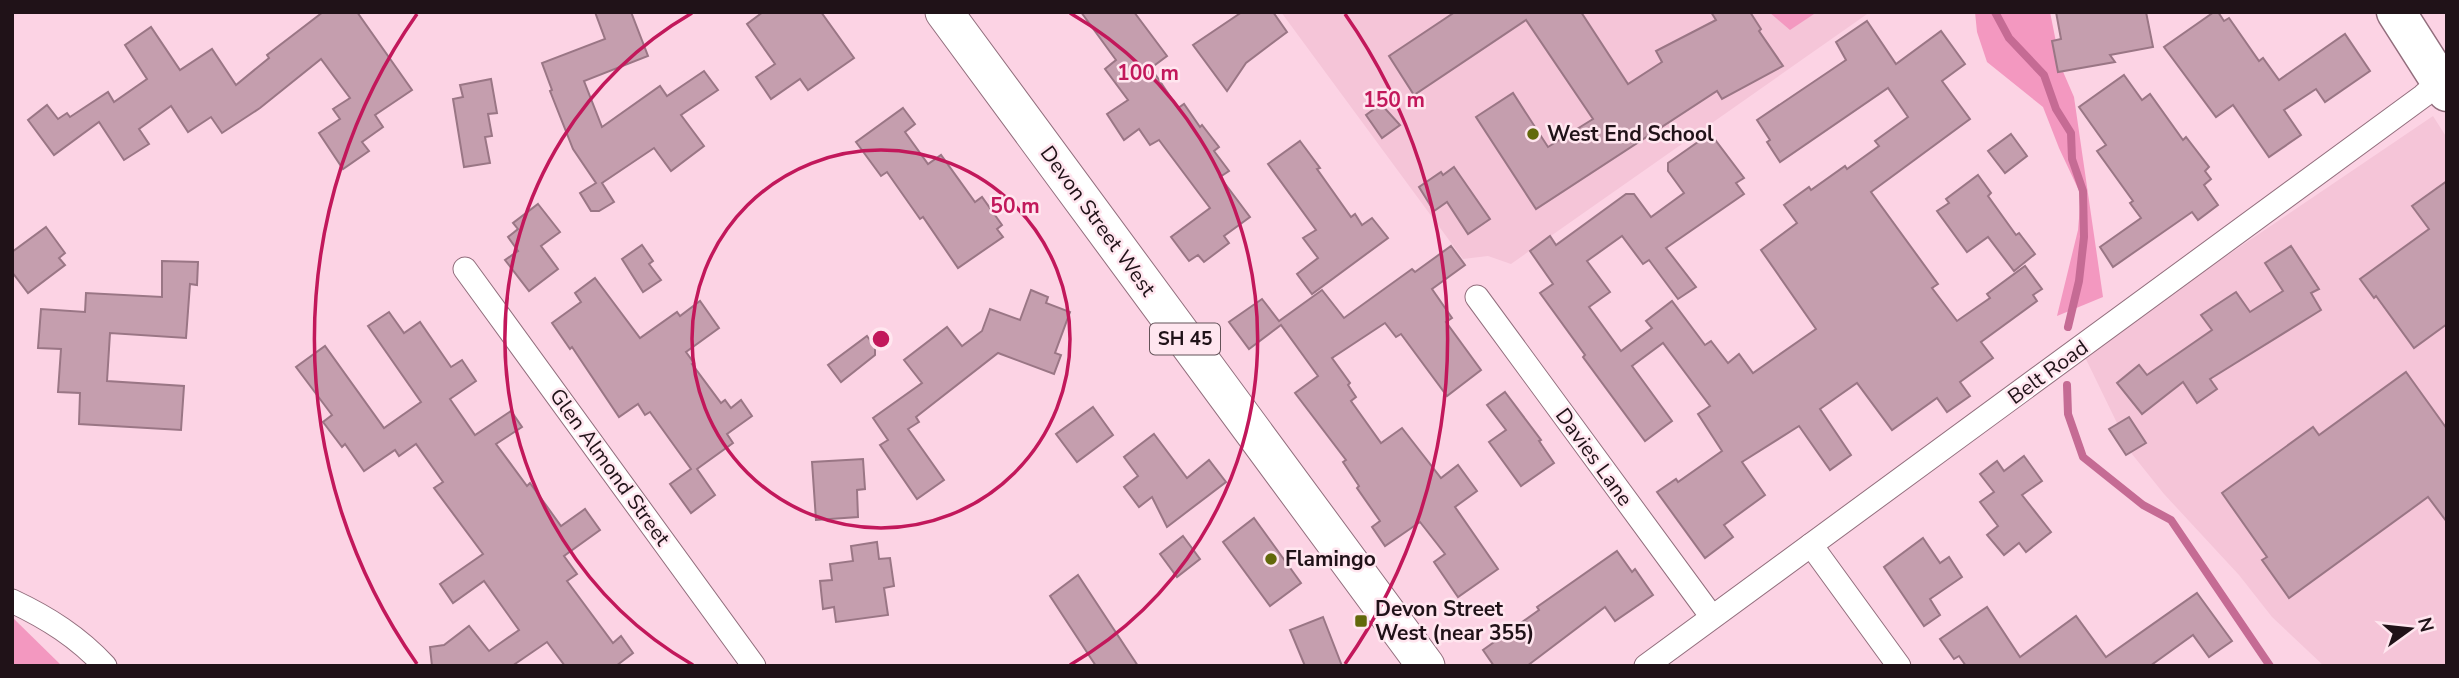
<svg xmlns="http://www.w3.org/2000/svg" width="2459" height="678" font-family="'Nunito Sans',sans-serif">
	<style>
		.built { fill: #f5c5d8 }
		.green { fill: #f398c0 }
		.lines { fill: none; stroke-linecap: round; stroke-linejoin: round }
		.stream { stroke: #c56b94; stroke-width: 8 }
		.building { fill: #c59eae; stroke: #9a7685; stroke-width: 2 }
		.minor-casing { stroke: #926e7d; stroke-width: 25 }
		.primary-casing { stroke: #926e7d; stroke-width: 39 }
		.trunk-casing { stroke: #926e7d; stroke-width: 41 }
		.minor { stroke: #fff; stroke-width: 23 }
		.primary { stroke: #fff; stroke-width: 37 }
		.trunk { stroke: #fff; stroke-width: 38 }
		.ring { fill: none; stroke: #c2185b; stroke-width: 3.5 }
		.poi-dot { fill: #62690b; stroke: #ffe6ef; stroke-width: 2.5 }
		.labels { text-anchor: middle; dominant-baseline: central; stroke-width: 5; stroke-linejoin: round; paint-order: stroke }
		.shield { fill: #ffe6ef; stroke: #635258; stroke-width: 2 }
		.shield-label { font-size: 19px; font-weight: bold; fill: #201218 }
		.poi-label { font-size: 21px; font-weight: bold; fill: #201218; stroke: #ffe6ef; text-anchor: start }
		.street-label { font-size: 21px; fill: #201218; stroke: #ffe6ef }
		.centre { fill: #c2185b; stroke: #ffe6ef; stroke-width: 3.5 }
		.ring-label { font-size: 21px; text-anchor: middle; font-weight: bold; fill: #c2185b; stroke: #ffe6ef; stroke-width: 5; stroke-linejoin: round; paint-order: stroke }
	</style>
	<rect width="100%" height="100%" fill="#fcd3e4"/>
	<g class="built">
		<path d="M1281,12h589l-359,252 -23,-8 -25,3z"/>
		<path d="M2433,116l14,22v528h-123l-52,-49 -33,-42 -75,-81 -32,-40 -49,-101z"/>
	</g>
	<g class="green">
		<path d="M1769,12h48l-27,18z"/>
		<path d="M1975,12h75l11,55 13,30 29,200 -46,19 21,-86 3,-35 -22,-47 -16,-41 -56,-45 -10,-30z"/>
		<path d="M12,617l50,49h-50z"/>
	</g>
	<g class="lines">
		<g class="stream">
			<path d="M1995,12l14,26 35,37 12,34 15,24 1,26 11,32 1,46 -5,44 -11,46"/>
			<path d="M2067,385l1,29 15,43 60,48 28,15 99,146"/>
		</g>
	</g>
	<g class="building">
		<path d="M323,12h34l55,78 -37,25 8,12 -21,15 7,9 -26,18 -24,-36 21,-14 -7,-10 17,-11 -29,-39 -61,49 -38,25 -11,-16 -23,15 -17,-26 -32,23 10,15 -25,16 -25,-38 -45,33 -26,-35 19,-15 11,14 9,-6 3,4 38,-25 6,10 33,-23 -22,-34 26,-18 29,43 32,-21 24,36 33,-27 -2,-3z"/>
		<path d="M595,12h36l17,44 -64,25 18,46 58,-41 7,10 37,-25 14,19 -37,25 23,31 -33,25 -17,-23 -52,35 12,19 -15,9h-8l-11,-18 16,-10 -23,-34 -23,-58 2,-1 -10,-27 63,-24z"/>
		<path d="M763,12h58l33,46 -46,32 -8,-11 -29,20 -15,-22 19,-13 -28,-40z"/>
		<path d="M1081,12h53l33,44 -16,12 27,40 6,-4 16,23 2,-2 17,22 -5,4 15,20 -9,6 30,40 -26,19 5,7 -25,19 -6,-7 -9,6 -18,-24 39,-29 -51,-68 -9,5 -11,-16 -15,11 -17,-26 21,-14 -23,-31 11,-9z"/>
		<path d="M1242,12h31l14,20 -41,31 -19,28 -34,-46z"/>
		<path d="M1455,12h126l47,72 34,-22 -6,-11 60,-31 -5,-8h39l11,17 -2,2 24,35 -61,33 -5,-8 -181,118 -60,-92 37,-24 35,54 45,-28 -67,-99 -112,75 -25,-39z"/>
		<path d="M2056,12h90l7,35 -43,8 5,7 -57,10 -6,-31 9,-2z"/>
		<path d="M2214,12h4l6,9 5,-3 30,43 4,-3 16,22 66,-46 25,37 -45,31 -9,-13 -32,21 17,25 -32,22 -36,-52 -17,12 -52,-70z"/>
		<path d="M1867,21l29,43 45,-33 24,33 -23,17 28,38 -99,73 67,92 -6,4 25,33 33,-23 -3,-4 38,-28 17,23 -9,6 4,6 -56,41 12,16 -33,24 10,14 -23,16 -10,-14 -45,32 -35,-47 -37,26 31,46 -21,15 -31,-44 -57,36 23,33 -41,30 9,12 -28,21 -48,-66 19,-13 2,3 44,-31 -24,-37 12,-8 -47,-63 -31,23 40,55 -27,20 -62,-84 2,-2 -45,-62 13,-9 -23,-33 20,-15 6,9 70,-51h8l17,23 33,-24 -16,-22v-8l37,-26h8l31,41 -8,5 8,11 -78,54 30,39 -18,12 -29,-39 -6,4 -21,-28 -35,25 23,31 -21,15 32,44 31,-23 -6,-7 26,-20 33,44 6,-4 17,22 11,-9 14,19 63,-44 -55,-79 36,-27 -13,-18 25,-18 2,3 34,-24 2,3 32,-23 -4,-5 33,-24 -20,-29 -108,74 -13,-20 3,-2 -13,-20 89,-60 -10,-18z"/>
		<path d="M2124,75l18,25 8,-6 33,46 3,-3 23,30 -4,4 6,8 -7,6 14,20 -20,15 -6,-8 -79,55 -13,-20 41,-29 -11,-15 3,-2 -36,-50 9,-6 -27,-38z"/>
		<path d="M491,79l6,34 -9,1 4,22 -7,1 5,26 -26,4 -11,-68 10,-2 -3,-12z"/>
		<path d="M1381,104l19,21 -18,13 -16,-23z"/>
		<path d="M903,108l12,16 -10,8 23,32 13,-9 34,47 7,-5 20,28 -5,4 6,8 -45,31 -35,-51 -3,2 -33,-47 -6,4 -25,-34z"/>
		<path d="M2011,134l16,22 -22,17 -17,-22z"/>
		<path d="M1300,141l20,27 -3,1 34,48 4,-3 7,11 10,-7 16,20 -76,56 -15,-20 21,-16 -15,-20 13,-8 -48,-66z"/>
		<path d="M1454,167l36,52 -22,15 -21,-32 -13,9 -15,-24 22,-15 2,3z"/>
		<path d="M1978,175l13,18 -3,3 28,39 3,-2 16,21 -21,17 -26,-34 -21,15 -30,-41 12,-8 -3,-4z"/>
		<path d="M2447,181v143l-33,24 -38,-52 -2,2 -14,-19 69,-50 -17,-23z"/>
		<path d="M538,204l22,28 -19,14 17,23 -29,22 -24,-31 13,-9 -10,-14 10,-8 -5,-6z"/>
		<path d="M46,227l19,26 -6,5 6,7 -37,28 -16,-21v-20z"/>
		<path d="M642,245l11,16 -4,3 12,16 -18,12 -21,-33z"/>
		<path d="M1451,246l14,19 -33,24 20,29 -6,4 35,48 -34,26 -46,-62 -5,3 -11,-14 -53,35 18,25 -2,2 8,12 -5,4 30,42 21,-15 39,50 17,-13 19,26 -22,16 43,62 -40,28 -24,-35 11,-8 -25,-32 -35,24 -13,-19 8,-6 -23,-33 2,-2 -16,-24 3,-2 -51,-67 23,-17 -37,-51 -32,24 -20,-27 33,-23 17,22 43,-31 22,28 68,-49 3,3z"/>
		<path d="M2291,246l28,43 -8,4 10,17 -111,69 7,10 -20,14 -14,-21 -41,32 -25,-31 22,-18 8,10 65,-45 -11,-15 35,-23 14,20 33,-21 -18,-28z"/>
		<path d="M162,261l36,1 -1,23 -7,-1 -4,54 -76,-5 -3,48 77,5 -3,44 -102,-6 1,-31 -22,-1 3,-43 -23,-1 3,-39 44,3 1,-19 76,4z"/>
		<path d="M595,278l45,60 37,-26 3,4 20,-15 19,27 -33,24 8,11 -2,1 29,39 4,-3 6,8 10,-8 11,16 -25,18 6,9 -36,26 18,26 -24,18 -21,-29 21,-15 -41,-57 -5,3 -7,-11 -19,13 -47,-70 -2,2 -18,-26 29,-21 -6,-9z"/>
		<path d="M1031,290l17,7 -2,6 24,9 -15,41 6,2 -7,19 -56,-21 -82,64 3,5 -11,7 36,51 -27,19 -37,-54 8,-5 -15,-22 49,-35 -18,-23 43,-33 15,19 20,-15 8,-22 30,11z"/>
		<path d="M389,312l15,21 16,-11 31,45 11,-7 14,21 -26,18 25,36 36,-24 11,16 -26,17 31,42 3,-3 31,43 24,-17 15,21 -36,26 13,18 -10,7 46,62 8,-7 12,17 -17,13h-51l-18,-24 -35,24h-80l-2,-19 14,-2 25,-19 20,25 30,-21 -35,-49 -31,22 -13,-19 43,-30 -49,-66 9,-6 -27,-38 -17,12 -4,-6 -31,21 -19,-27 -3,3 -19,-25 9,-7 -36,-48 29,-21 59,82 37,-26 -53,-76z"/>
		<path d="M867,336l8,11v8l-34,27 -13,-17z"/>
		<path d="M2406,372l41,57v93l-19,-25 -139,101 -27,-38 5,-3 -45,-64 91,-66 6,8z"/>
		<path d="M1505,392l36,48 -2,1 15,22 -33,23 -32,-44 17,-12 -19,-25z"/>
		<path d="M1093,407l20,28 -36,27 -21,-28z"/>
		<path d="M2129,417l17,26 -20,12 -17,-26z"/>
		<path d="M1154,434l33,44 22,-18 17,22 -59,45 -15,-30 -13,10 -15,-20 14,-11 -14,-19z"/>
		<path d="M2024,456l18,25 -20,14 29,37 -25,20 -7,-9 -15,12 -17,-20 11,-9 -18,-24 14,-10 -14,-18 17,-13 7,10z"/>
		<path d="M863,459l2,30 -8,1 1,27 -42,3 -4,-58z"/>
		<path d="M1254,518l47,65 -31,23 -47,-64z"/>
		<path d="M1183,536l17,23 -23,18 -17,-23z"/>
		<path d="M1923,538l17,25 9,-6 13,20 -32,22 10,16 -16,11 -40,-59z"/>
		<path d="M877,542l2,17 11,-1 4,28 -10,2 4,27 -52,7 -2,-15 -11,2 -3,-28 12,-1 -2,-16 23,-3 -2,-15z"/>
		<path d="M1617,551l15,21 3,-3 18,26 -38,26 -10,-14 -78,59h-33l-11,-16 56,-40 -2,-3z"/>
		<path d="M1078,575l60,91h-42l-46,-70z"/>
		<path d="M2197,593l35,48 -23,16 -16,-22 -43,31h-184l-7,-10 -5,3 -14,-20 47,-32 33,50 56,-41 30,41z"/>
		<path d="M1323,617l19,49h-37l-15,-36z"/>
	</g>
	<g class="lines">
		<g class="minor-casing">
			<g id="minor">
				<path d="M465,269l289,397"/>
				<path d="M1477,297l235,320"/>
				<path d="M1811,545l88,121"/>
				<path d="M12,601c36,17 66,36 93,65"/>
				<path d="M1646,666l777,-570 24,-21"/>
			</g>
		</g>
		<g class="primary-casing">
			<path id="primary" d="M944,12l482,654"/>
		</g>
		<g class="trunk-casing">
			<path id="trunk" d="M2396,12l51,80"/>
		</g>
		<use href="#minor" class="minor"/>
		<use href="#primary" class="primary"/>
		<use href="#trunk" class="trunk"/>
	</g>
	<g class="ring">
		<circle cx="881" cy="339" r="189"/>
		<path d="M693 665A377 377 0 0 1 692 13M1070 13A377 377 0 0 1 1070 665"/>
		<path d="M417 664A566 566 0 0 1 417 14M1345 14A566 566 0 0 1 1345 664"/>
	</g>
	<g class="poi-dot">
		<circle cx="1533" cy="134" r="7"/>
		<circle cx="1271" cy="559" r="7"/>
		<rect x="1354" y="614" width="14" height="14" rx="3.5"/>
	</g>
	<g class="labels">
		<rect class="shield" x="1150" y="323.5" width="70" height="31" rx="5"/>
		<g class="shield-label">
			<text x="1185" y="339">SH 45</text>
		</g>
		<g class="poi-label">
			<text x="1547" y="134">West End School</text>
			<text x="1285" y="559">Flamingo</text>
			<text x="1375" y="609">Devon Street<tspan x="1375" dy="24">West (near 355)</tspan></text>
		</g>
		<g class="street-label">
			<text transform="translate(1098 221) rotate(54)">Devon Street West</text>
			<text transform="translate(2048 372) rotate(-36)">Belt Road</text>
			<text transform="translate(1594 457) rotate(54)">Davies Lane</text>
			<text transform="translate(610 467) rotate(54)">Glen Almond Street</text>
		</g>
	</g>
	<circle cx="881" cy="339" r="10" class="centre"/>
	<g class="ring-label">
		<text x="1148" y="80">100 m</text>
		<text x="1394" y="107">150 m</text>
		<text x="1015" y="213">50 m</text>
	</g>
	<rect width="2459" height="678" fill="none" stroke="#201218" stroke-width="28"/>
	<g transform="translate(2410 629) rotate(75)" stroke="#ffe6ef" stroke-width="5" paint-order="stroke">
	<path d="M0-5L12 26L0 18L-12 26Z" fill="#201218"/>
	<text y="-10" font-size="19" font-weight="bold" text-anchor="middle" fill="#201218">N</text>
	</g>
</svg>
